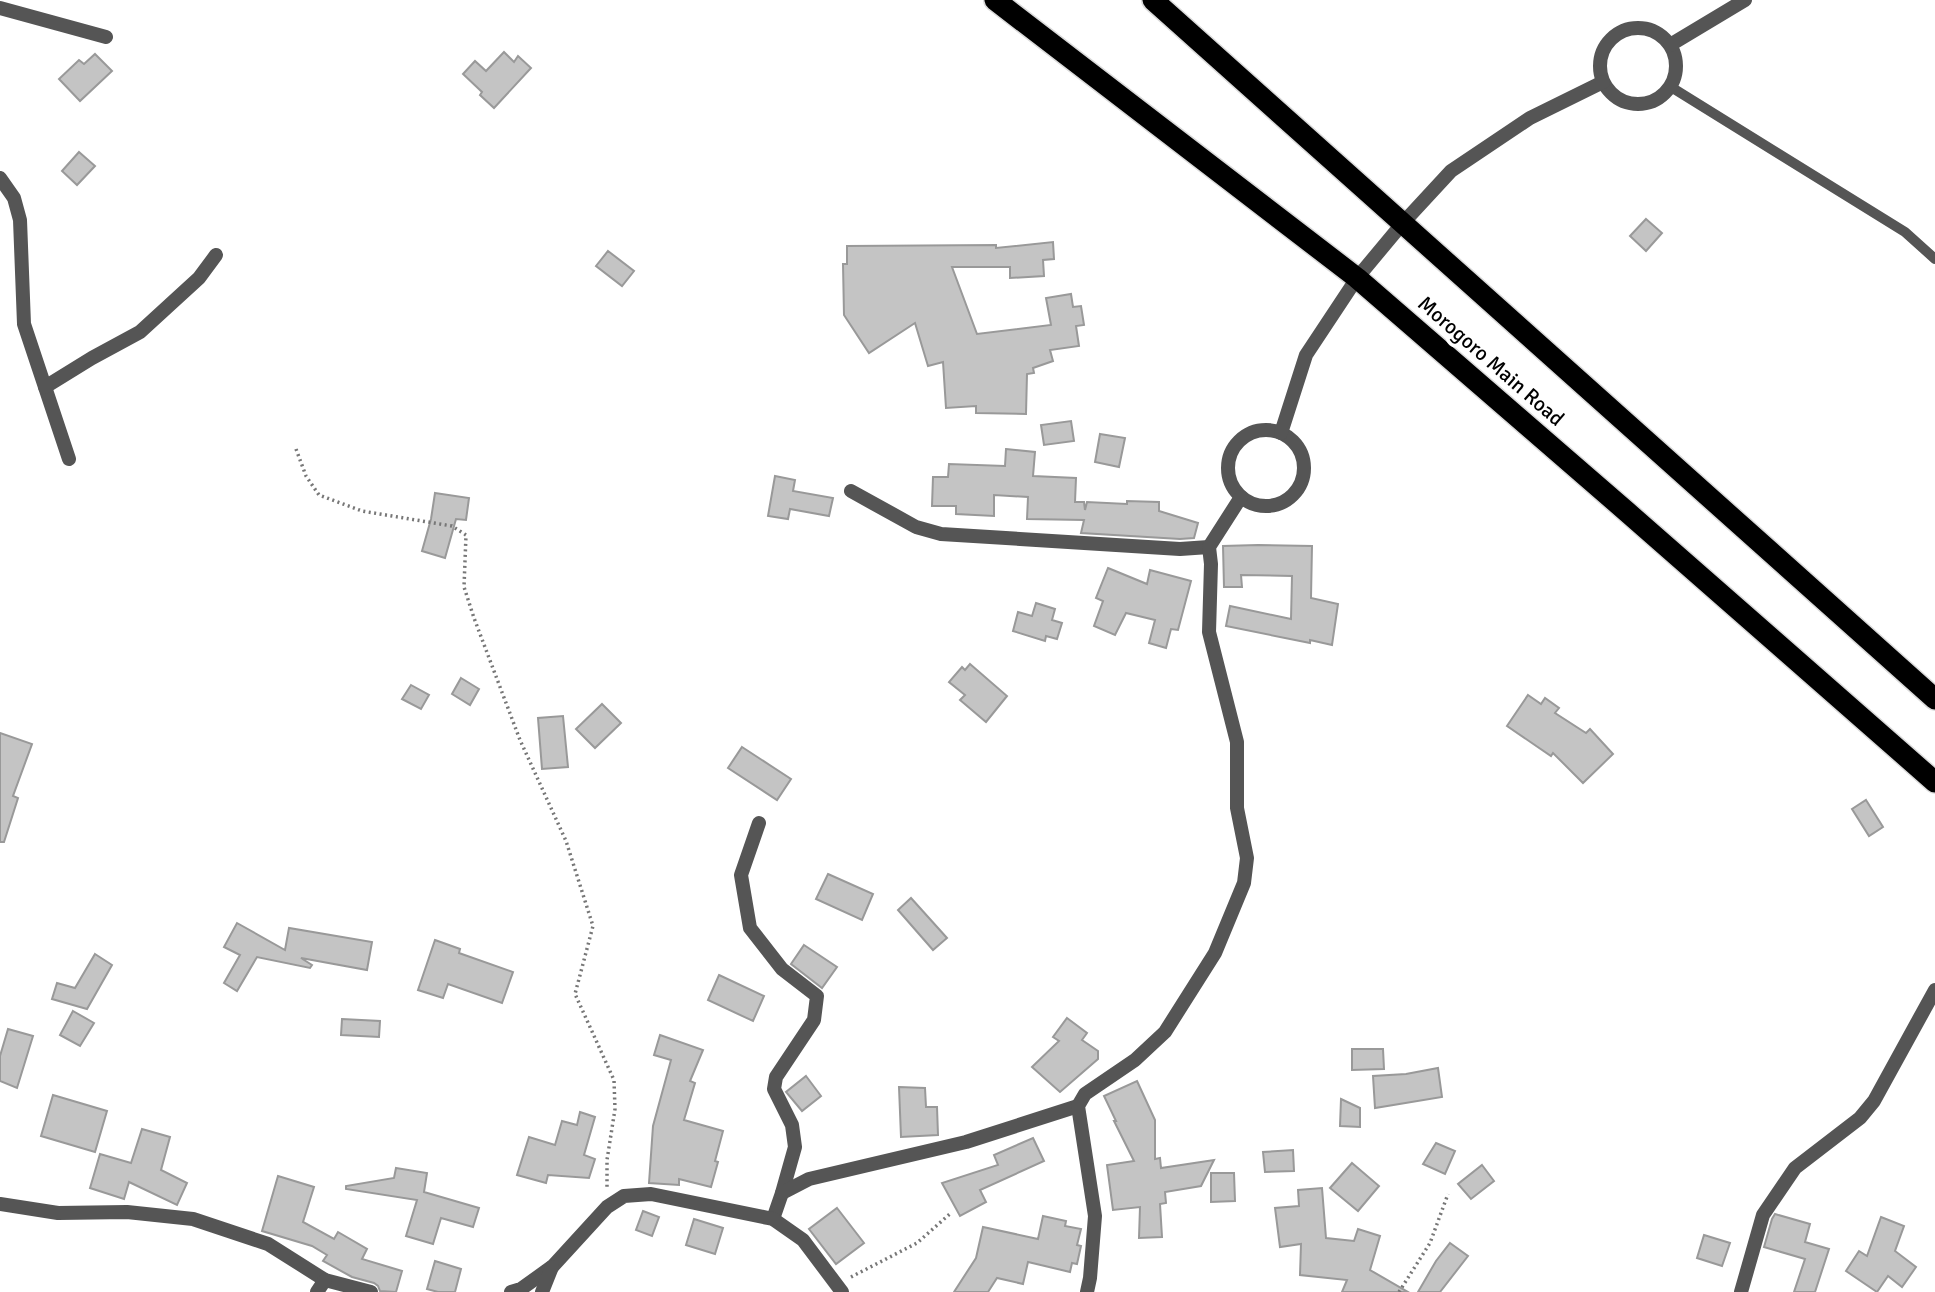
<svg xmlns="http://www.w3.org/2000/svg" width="1935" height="1292" font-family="Signika,sans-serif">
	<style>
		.building { fill: #c4c4c4; stroke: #999; stroke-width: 2 }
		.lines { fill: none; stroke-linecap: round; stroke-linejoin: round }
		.highway-casing { stroke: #dbdbdb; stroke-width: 24 }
		.path { stroke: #777; stroke-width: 3.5; stroke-dasharray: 2 3.5; stroke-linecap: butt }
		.lane { stroke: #555; stroke-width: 10 }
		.street { stroke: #555; stroke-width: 14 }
		.highway { stroke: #000; stroke-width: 21 }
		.labels { text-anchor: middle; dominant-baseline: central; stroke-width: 7; stroke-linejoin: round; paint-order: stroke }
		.street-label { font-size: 21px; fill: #000; stroke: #fff }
	</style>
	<rect width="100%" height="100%" fill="#fff"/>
	<g class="building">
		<path d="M504,52l10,10 4,-6 13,12 -37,40 -14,-13 2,-3 -19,-18 12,-13 11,10z"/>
		<path d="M95,54l17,17 -32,30 -21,-22 20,-19 5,4z"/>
		<path d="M79,152l16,14 -18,19 -15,-14z"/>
		<path d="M1646,219l16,14 -16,18 -16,-15z"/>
		<path d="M1053,242l1,17 -11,1 1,16 -34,2v-11h-58l25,67 74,-9 -5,-27 25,-4 2,13 8,-1 3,19 -8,1 3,20 -29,4 3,11 -20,7 1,5 -7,1 -1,40 -50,-1v-7l-30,2 -3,-46 -15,4 -13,-43 -46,30 -25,-38 -1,-51h4v-18l149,-1v3z"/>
		<path d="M608,251l26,20 -12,15 -26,-20z"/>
		<path d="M1071,421l3,20 -30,4 -3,-20z"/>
		<path d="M1100,434l25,4 -6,29 -24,-5z"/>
		<path d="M1006,449l29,3 -2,24 43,2 -1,24h9l1,8 2,-8 40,2v-3l32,1v9l39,12 -4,15 -14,1 -99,-6 3,-13 -57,-1 1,-22 -34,-2v21l-38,-2v-8h-24l1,-29h15l1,-13 56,2z"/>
		<path d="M775,476l20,4 -2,11 40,7 -4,18 -39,-7 -2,10 -20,-3z"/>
		<path d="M435,493l34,5 -3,22 -10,-1 -11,39 -23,-7 9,-32z"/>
		<path d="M1258,545l54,1 -1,52 27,6 -6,41 -22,-5v3l-84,-17 4,-20 61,13 1,-43 -51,-1 1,12h-18l-1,-41z"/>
		<path d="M1108,568l39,16 3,-14 41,11 -13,49 -7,-1 -5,19 -17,-5 6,-23 -29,-7 -11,22 -21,-9 9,-25 -7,-3z"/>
		<path d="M1036,603l19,6 -3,11 10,3 -5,16 -11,-3 -1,5 -32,-10 5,-19 14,4z"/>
		<path d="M970,664l37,32 -21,26 -26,-22 5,-5 -16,-13 13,-15 3,3z"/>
		<path d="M461,678l18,11 -9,16 -18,-11z"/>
		<path d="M411,685l18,10 -8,14 -19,-10z"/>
		<path d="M1528,695l13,9 4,-6 14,10 -4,5 31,20 4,-4 23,25 -30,29 -30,-30 -2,3 -44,-30z"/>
		<path d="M602,704l19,19 -26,25 -19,-19z"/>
		<path d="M563,716l5,51 -26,2 -4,-51z"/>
		<path d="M0,733l32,11 -19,52 5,2 -14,44h-4z"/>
		<path d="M742,747l49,32 -14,21 -49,-32z"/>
		<path d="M1866,800l17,27 -14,9 -17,-27z"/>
		<path d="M828,874l45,20 -11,26 -46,-21z"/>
		<path d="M911,898l36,40 -14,12 -35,-40z"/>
		<path d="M237,923l48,27 4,-22 83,14 -5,28 -66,-12 11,7 -2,3 -53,-11 -20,34 -13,-8 16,-28 -16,-8z"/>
		<path d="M435,940l25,9 -1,4 54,19 -11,31 -54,-19 -5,14 -25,-8z"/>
		<path d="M804,945l33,22 -15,21 -31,-24z"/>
		<path d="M95,954l17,11 -25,44 -35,-10 5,-16 18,5z"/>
		<path d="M719,975l45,21 -11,25 -45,-21z"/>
		<path d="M73,1011l21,12 -14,23 -20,-11z"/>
		<path d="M1067,1018l20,15 -5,7 16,11v8l-38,33 -28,-25 27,-26 -6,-4z"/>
		<path d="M342,1019l38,2 -1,16 -38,-2z"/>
		<path d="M8,1029l25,7 -16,52 -17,-7v-25z"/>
		<path d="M660,1035l43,15 -13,31 5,2 -11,37 39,11 -8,30 3,1 -7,25 -32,-8v6l-30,-2 4,-57 18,-66 -17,-5z"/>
		<path d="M1352,1049h31l1,20 -32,1z"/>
		<path d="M1438,1068l4,29 -67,11 -2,-32 33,-2z"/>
		<path d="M806,1076l15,20 -19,15 -16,-19z"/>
		<path d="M1137,1081l18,39v39l5,-1 1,10 53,-8 -13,26 -36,6 1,11 -6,1 2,33 -23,1 1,-31 -27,3 -6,-45 27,-4 -20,-40h2l-12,-25z"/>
		<path d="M899,1087l26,1 1,19h11l1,28 -37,2z"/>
		<path d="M53,1095l54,16 -12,41 -54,-16z"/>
		<path d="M1341,1099l19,9v19l-20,-1z"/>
		<path d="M580,1112l15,5 -11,38 11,4 -6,19 -41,-3 -2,8 -29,-8 12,-38 26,8 7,-24 15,4z"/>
		<path d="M142,1129l28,8 -9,33 26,13 -10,22 -48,-23 -5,17 -34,-11 10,-34 31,9z"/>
		<path d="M1033,1138l11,23 -64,29 6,12 -26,14 -18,-33 56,-18 -4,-10z"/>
		<path d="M1436,1143l19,8 -10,23 -22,-10z"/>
		<path d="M1293,1150l1,21 -29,1 -2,-20z"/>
		<path d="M1352,1163l27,23 -21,25 -28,-23z"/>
		<path d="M1482,1165l12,16 -23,18 -13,-15z"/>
		<path d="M396,1168l31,5 -3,19 55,16 -6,19 -32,-9 -8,26 -27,-8 11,-36 -71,-11v-3l48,-8z"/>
		<path d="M1211,1173h23l1,28 -24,1z"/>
		<path d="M278,1176l36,11 -11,35 31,17 4,-7 29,17 -5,10 40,12 -6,21 -16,-1 -2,-5 -4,-3 -22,-6 -29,-16 4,-6 -15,-9 -50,-15z"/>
		<path d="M1322,1188l4,50 28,3 4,-12 22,7 -10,34 38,22h-66l5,-12 -47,-5 1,-31 -21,3 -5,-39 24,-2 -1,-16z"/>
		<path d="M837,1208l27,35 -28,21 -27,-35z"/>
		<path d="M643,1211l16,6 -7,19 -16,-6z"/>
		<path d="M1775,1214l35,10 -5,18 24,7 -14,43h-21l11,-33 -41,-12 8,-28z"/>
		<path d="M1043,1216l23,5 -1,5 16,3 -4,16 4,1 -4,18 -5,-1 -2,9 -42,-10 -5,22 -26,-6 -9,14h-34l22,-34 7,-31 55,12z"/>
		<path d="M1881,1217l23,9 -9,25 21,16 -14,20 -14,-11 -11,16 -31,-21 13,-20 8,5z"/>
		<path d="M694,1219l29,9 -8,26 -29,-9z"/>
		<path d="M1704,1235l26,8 -8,23 -25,-8z"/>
		<path d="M1450,1243l18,13 -28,36h-22l18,-31z"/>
		<path d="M435,1261l26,8 -6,23h-17l-11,-3z"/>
	</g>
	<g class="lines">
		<g class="highway-casing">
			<g id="highway">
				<path d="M995,0l362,278 269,233 309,271"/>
				<path d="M1153,0l782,699"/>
			</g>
		</g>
		<g class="path">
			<path d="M296,449l10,27 13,19 43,16 90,15 14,9 -2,52 10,31 46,122 46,101 27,85 -18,68 39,86 1,29 -8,51v27"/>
			<path d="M851,1277l66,-34 35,-31"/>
			<path d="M1399,1292l31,-49 18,-49"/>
		</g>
		<path class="lane" d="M1671,87l234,145 30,27"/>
		<g class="street">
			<path d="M0,8l106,29"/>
			<circle cx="1638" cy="66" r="38"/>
			<path d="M1670,45l75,-45"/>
			<path d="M0,178l14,20 6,22 4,104 45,135"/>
			<path d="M45,387l47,-29 48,-26 59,-54 17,-23"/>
			<circle cx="1266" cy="468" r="38"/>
			<path d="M1281,433l25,-78 51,-77 45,-54 49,-53 79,-53 73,-36"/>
			<path d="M851,491l65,36 25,7 239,15 29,-2"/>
			<path d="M759,823l-18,52 9,53 32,41 35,27 -3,24 -38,57 -2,12 18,36 3,22 -13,46 -9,26"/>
			<path d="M782,1193l27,-14 157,-37 112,-36"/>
			<path d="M0,1204l58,9 69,-1 66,7 75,25 57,36 46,12"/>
			<path d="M317,1292l8,-12"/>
			<path d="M511,1292l10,-3 32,-23 54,-59 17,-11 27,-2 122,25 30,21 39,52"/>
			<path d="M542,1292l10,-25"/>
			<path d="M1087,1292l3,-14 5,-62 -17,-110 7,-12 50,-34 30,-28 50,-79 29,-70 3,-25 -10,-50v-66l-28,-110 2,-68 -2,-17 32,-50"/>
			<path d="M1741,1292l22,-77 32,-47 65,-50 14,-17 61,-111"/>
		</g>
		<use href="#highway" class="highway"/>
	</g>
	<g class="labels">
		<g class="street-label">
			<text transform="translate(1491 361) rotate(41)">Morogoro Main Road</text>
		</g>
	</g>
</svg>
